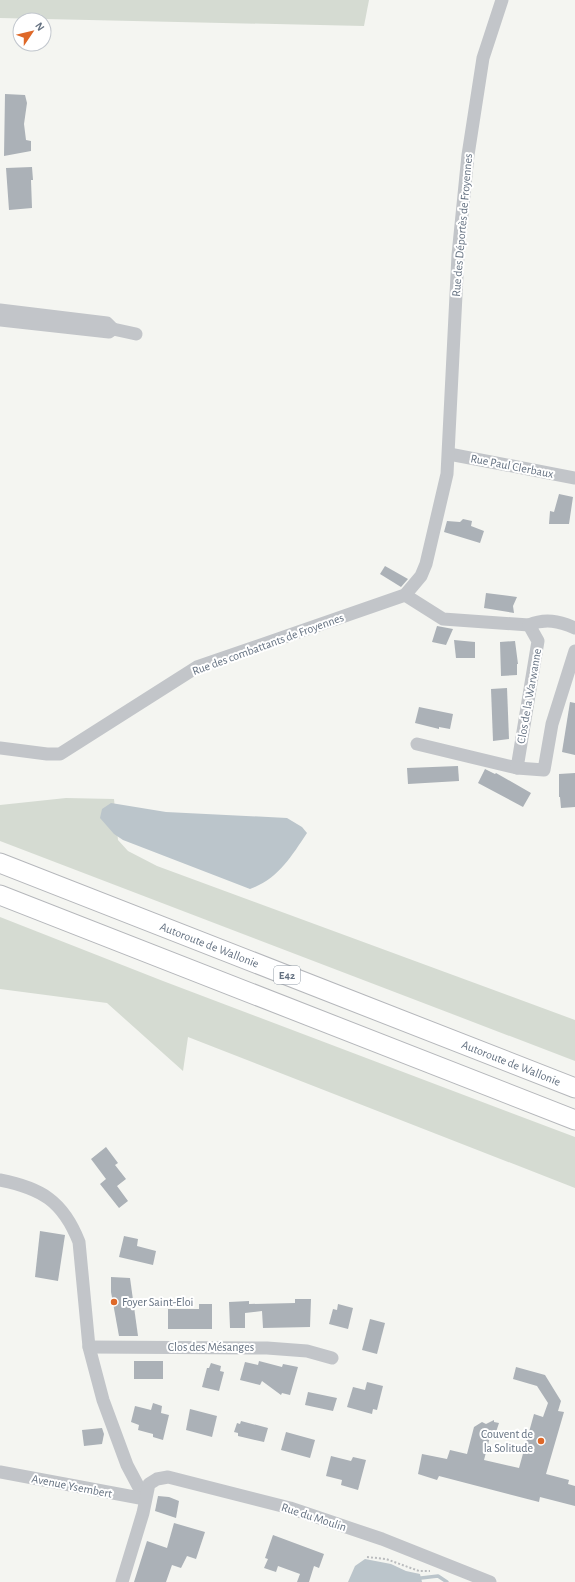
<svg xmlns="http://www.w3.org/2000/svg" width="575" height="1582" font-family="'Alegreya Sans',sans-serif">
	<style>
		.green { fill: #d5dbd2 }
		.water { fill: #bbc5cb }
		.lines { fill: none; stroke-linecap: round; stroke-linejoin: round }
		.stream { stroke: #bbc5cb; stroke-width: 3.5 }
		.building { fill: #abb1b7 }
		.highway-casing { stroke: #b5b7bb; stroke-width: 21 }
		.path { stroke: #babcbe; stroke-width: 2; stroke-dasharray: 2 2; stroke-linecap: butt }
		.minor { stroke: #c2c5c9; stroke-width: 13 }
		.highway { stroke: #fff; stroke-width: 19 }
		.poi-dot { fill: #de6828; stroke: #fff; stroke-width: 1.5 }
		.labels { text-anchor: middle; dominant-baseline: central; stroke-width: 4; stroke-linejoin: round; paint-order: stroke }
		.shield { fill: #fff; stroke: #929ca7; stroke-width: 1 }
		.shield-label { font-size: 11px; font-weight: bold; fill: #647181 }
		.street-label { font-size: 12px; fill: #647181; stroke: #fff }
		.poi-label { font-size: 12px; fill: #647181; stroke: #fff; text-anchor: start }
	</style>
	<rect width="100%" height="100%" fill="#f4f5f1"/>
	<g class="green">
		<path d="M0,0h369l-5,26 -364,-8z"/>
		<path d="M66,798l48,1 4,41 10,11 29,15 418,154v41l-575,-220v-36z"/>
		<path d="M0,917l163,64 412,156v51l-387,-151 -5,34 -76,-68 -107,-14z"/>
	</g>
	<g class="water">
		<path d="M111,803l55,9 121,6 15,9 5,6c-16,24 -29,46 -57,56l-127,-49 -9,-6 -14,-16 2,-9z"/>
		<path d="M365,1559l26,5 15,7 14,3 2,8h-74l7,-16z"/>
	</g>
	<g class="lines">
		<path class="stream" d="M421,1578l17,-2 9,6"/>
	</g>
	<g class="building">
		<path d="M5,94l20,1 2,8 -3,21 2,16 5,1v10l-27,5z"/>
		<path d="M32,167l1,13h-2l1,28 -23,2 -3,-42z"/>
		<path d="M559,494l14,3 -4,27h-20l1,-13 4,1z"/>
		<path d="M463,519l9,2 -1,5 13,5 -4,12 -36,-11 3,-11 13,1z"/>
		<path d="M385,566l23,13 -7,8 -21,-13z"/>
		<path d="M486,593l31,4 -4,9 1,7 -30,-5z"/>
		<path d="M437,626l16,3 -7,16 -14,-3z"/>
		<path d="M454,640l21,2v16h-19z"/>
		<path d="M515,641l3,23h-1v11l-16,1 -1,-34z"/>
		<path d="M507,688l2,51 -16,2 -2,-52z"/>
		<path d="M570,702l5,1v52l-13,-3z"/>
		<path d="M419,707l34,7 -3,15 -11,-2v2l-24,-6z"/>
		<path d="M458,766l1,15 -51,3 -1,-16z"/>
		<path d="M485,769l10,5 1,-1 35,20 -8,14 -45,-24z"/>
		<path d="M575,773v34l-14,1 -1,-11h-1v-23z"/>
		<path d="M106,1147l12,16 -3,2 11,14 -9,7 11,15 -9,7 -19,-24 6,-5 -15,-20z"/>
		<path d="M40,1231l25,4 -7,46 -23,-4z"/>
		<path d="M124,1236l14,3 -1,7 19,5 -3,14 -34,-8z"/>
		<path d="M111,1277l19,1 8,58h-19l-8,-44z"/>
		<path d="M295,1299h16l-1,28 -47,1 -1,-17 -17,2v15h-15l-1,-26 20,-1v3l46,-1z"/>
		<path d="M199,1304h13v25h-44v-20h31z"/>
		<path d="M338,1304l15,4 -5,21 -19,-5 4,-15 4,1z"/>
		<path d="M370,1319l15,4 -8,31 -15,-4z"/>
		<rect x="134" y="1361" width="29" height="18"/>
		<path d="M259,1361l23,6 1,-3 15,3 -8,28 -8,-2 -1,2 -19,-14 -2,4 -20,-5 5,-18 13,3z"/>
		<path d="M211,1363l10,3 -1,5 4,1 -5,19 -17,-4 5,-19h2z"/>
		<path d="M516,1367l29,8 16,26 -3,10 6,1 -18,62 23,6 -1,4 7,2v20l-35,-9 -1,5 -100,-26 -2,4 -19,-6 4,-20 25,5 3,-9 17,4 7,-27 8,-5 4,2 8,-4v2l5,1 -4,12 -4,-2 -7,27 35,8 15,-54 9,3 5,-14 -11,-17 -24,-7z"/>
		<path d="M367,1382l16,4 -6,24 -4,-1 -1,5 -25,-7 6,-20 12,3z"/>
		<path d="M308,1392l29,6 -4,13 -28,-6z"/>
		<path d="M153,1403l9,3 -1,7 8,2 -6,25 -10,-3v-3l-15,-4 1,-5 -8,-3 4,-16 16,4z"/>
		<path d="M190,1409l27,7 -5,21 -26,-7z"/>
		<path d="M241,1421l27,7 -4,14 -26,-6v-3l-4,-1 3,-9 3,1z"/>
		<path d="M102,1428l2,6 -2,10 -18,2 -2,-16z"/>
		<path d="M286,1432l29,8 -5,18 -29,-8z"/>
		<path d="M331,1456l20,5 2,-4 13,3 -8,30 -17,-5 1,-5 -16,-4z"/>
		<path d="M158,1496l11,1 10,4 -3,17 -21,-7z"/>
		<path d="M174,1523l31,9 -9,27 -9,-3 -6,12 -9,-3 -6,17h-32l13,-41 20,7z"/>
		<path d="M273,1535l51,19 -5,14 -5,-2 -5,16h-12l3,-8 -22,-8 -2,6 -12,-4 4,-9 -3,-1z"/>
	</g>
	<g class="lines">
		<g class="highway-casing">
			<g id="highway">
				<path id="s1" d="M0,863l575,225"/>
				<path d="M0,895l575,225"/>
			</g>
		</g>
		<path class="path" d="M367,1557l19,2 33,12h11"/>
		<g class="minor">
			<path d="M0,310l107,13 6,6 -4,3 -109,-12"/>
			<path d="M113,329l23,5"/>
			<path d="M449,454l126,24"/>
			<path d="M405,595l38,24 86,6 9,16 -21,127 -100,-24"/>
			<path d="M529,625c16,-7 30,-4 46,3"/>
			<path d="M0,748l47,6h13l137,-87 208,-72 16,-19 5,-12 21,-90 11,-219 10,-100 15,-97 19,-58"/>
			<path d="M517,768l27,2 8,-46 23,-73"/>
			<path d="M0,1180c41,8 63,21 79,62l10,105 14,53 24,65 18,34"/>
			<path d="M89,1347l178,1 40,3 25,7"/>
			<path d="M0,1472l145,27"/>
			<path d="M122,1582l21,-69 6,-29 8,-5 11,-2 122,31 92,31 108,43"/>
		</g>
		<use href="#highway" class="highway"/>
	</g>
	<g class="poi-dot">
		<circle cx="114" cy="1302" r="4"/>
		<circle cx="541" cy="1441" r="4"/>
	</g>
	<g class="labels">
		<rect class="shield" x="274" y="966" width="26" height="18" rx="3"/>
		<g class="shield-label">
			<text x="287" y="975">E42</text>
		</g>
		<g class="street-label">
			<text transform="translate(462 225) rotate(-85)">Rue des Déportès de Froyennes</text>
			<text transform="translate(512 466) rotate(11)">Rue Paul Clerbaux</text>
			<text transform="translate(268 644) rotate(-20)">Rue des combattants de Froyennes</text>
			<text transform="translate(529 696) rotate(-80)">Clos de la Warwanne</text>
			<text stroke="none"><textPath href="#s1" startOffset="225">Autoroute de Wallonie</textPath></text>
			<text stroke="none"><textPath href="#s1" startOffset="549">Autoroute de Wallonie</textPath></text>
			<text x="211" y="1347">Clos des Mésanges</text>
			<text transform="translate(72 1486) rotate(11)">Avenue Ysembert</text>
			<text transform="translate(314 1517) rotate(18)">Rue du Moulin</text>
		</g>
		<g class="poi-label">
			<text x="122" y="1302">Foyer Saint-Eloi</text>
			<text x="533" y="1434" text-anchor="end">Couvent de<tspan x="533" dy="14">la Solitude</tspan></text>
		</g>
	</g>
	<g transform="translate(32 32) rotate(55)"><circle r="19" fill="#ffffff" stroke="#c1c6cd"/>
	<path d="M0-3L7 15L0 10L-7 15Z" fill="#de6828"/>
	<text y="-6" font-size="11" font-weight="bold" text-anchor="middle" fill="#647181">N</text>
	</g>
</svg>
